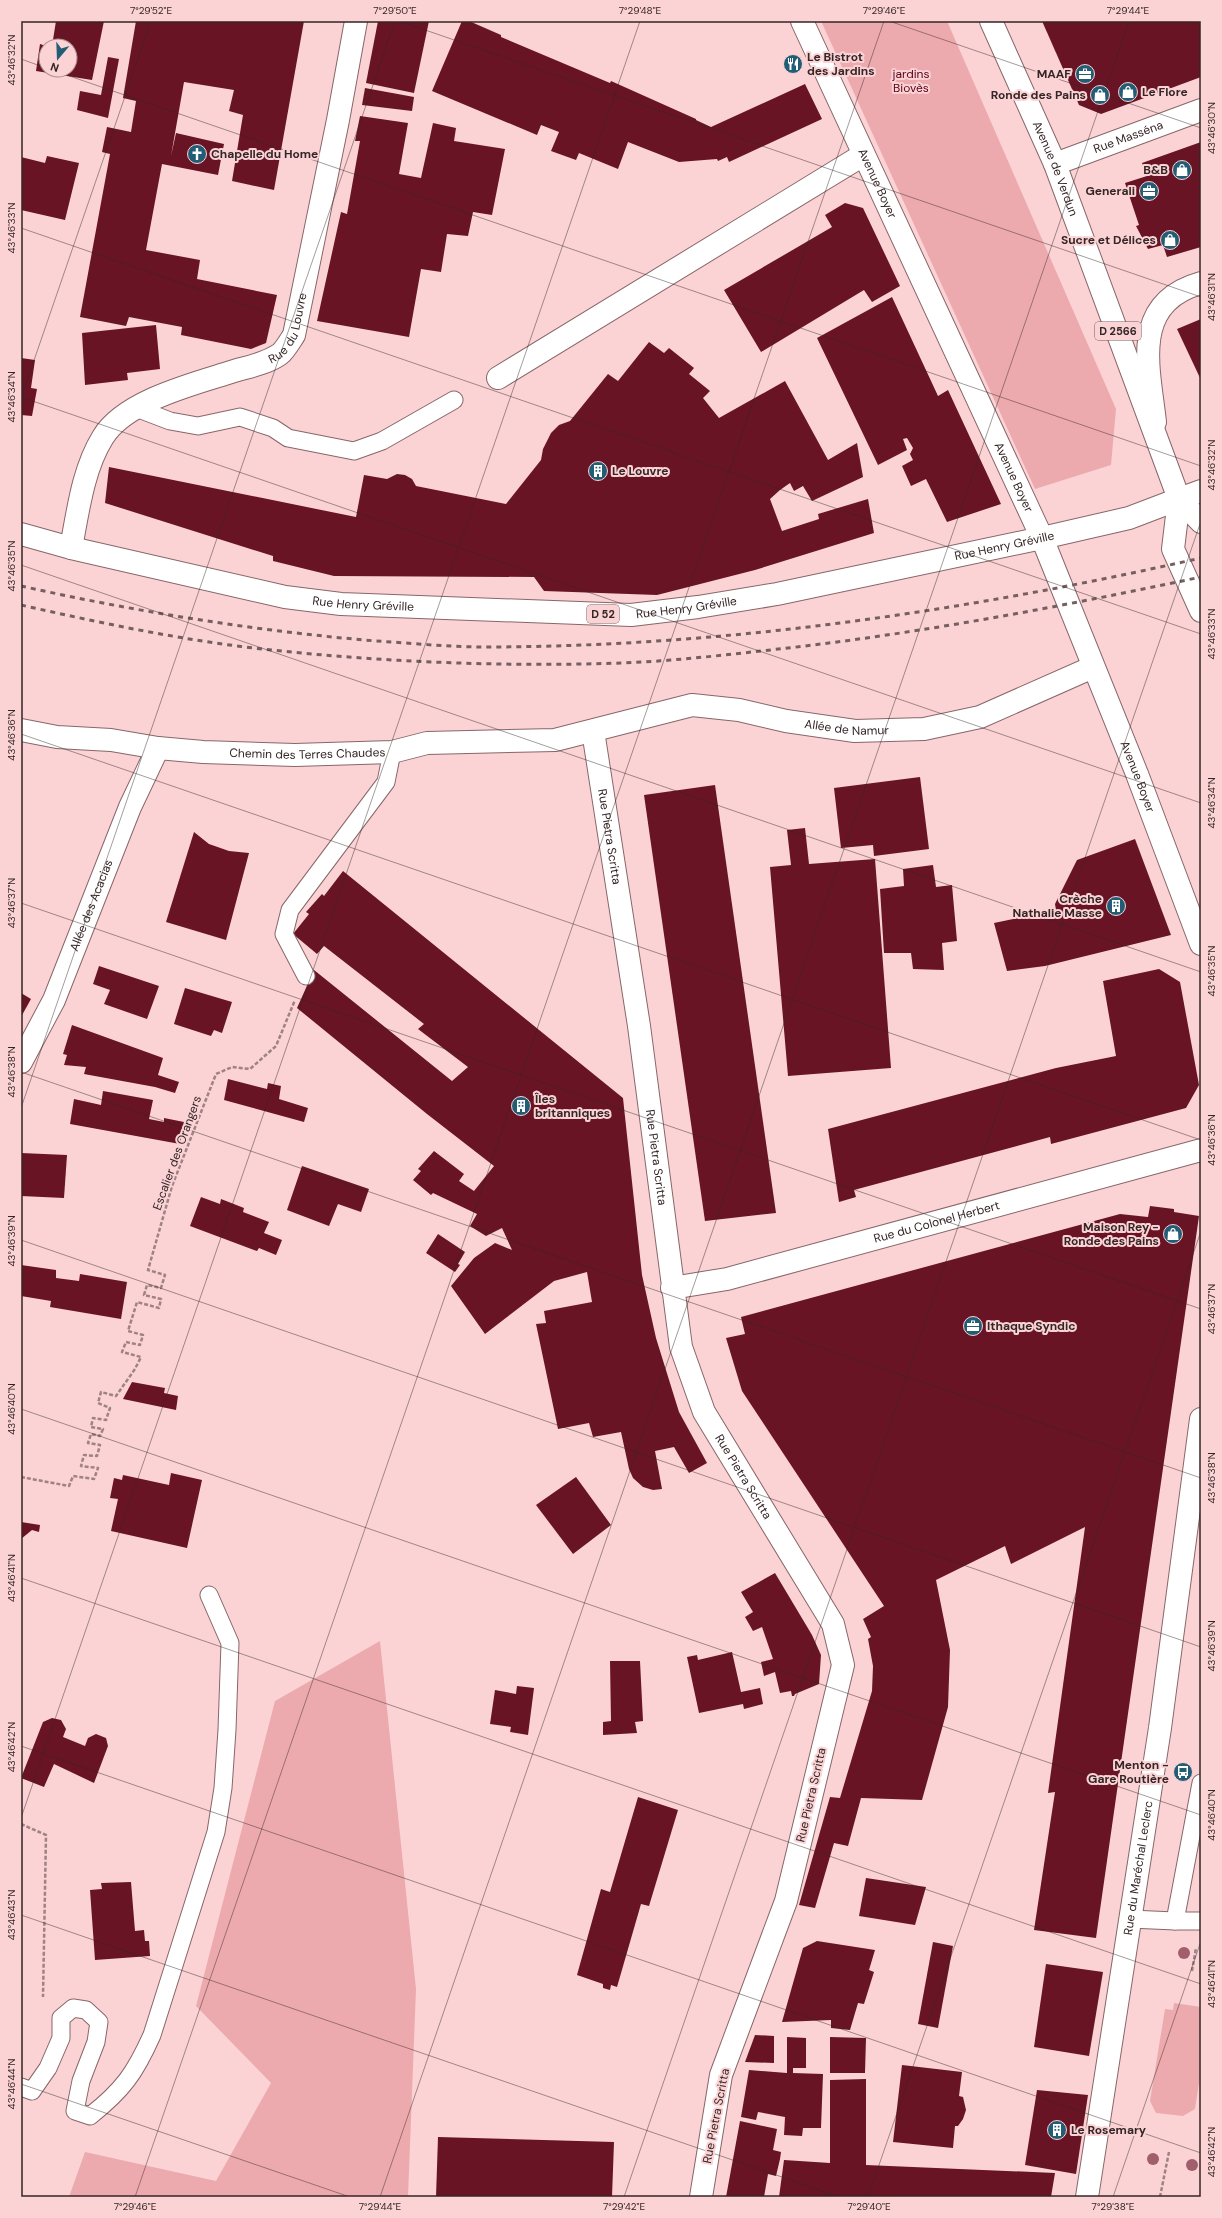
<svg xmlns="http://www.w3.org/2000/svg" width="1222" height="2218" font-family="'DM Sans',sans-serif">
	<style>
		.green { fill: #edaaae }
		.building { fill: #681425 }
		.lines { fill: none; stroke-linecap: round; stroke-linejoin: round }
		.service-casing { stroke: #886668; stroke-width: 19 }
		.minor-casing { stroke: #886668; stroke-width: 24 }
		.primary-casing { stroke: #886668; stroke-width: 24 }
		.path { stroke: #9f8284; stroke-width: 2.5; stroke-dasharray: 4 2; stroke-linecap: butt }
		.service { stroke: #fff; stroke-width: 17 }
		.minor { stroke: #fff; stroke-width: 22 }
		.primary { stroke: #fff; stroke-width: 22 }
		.rail { stroke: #765f60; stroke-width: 3; stroke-dasharray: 5 5; stroke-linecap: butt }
		.tree { fill: #a15f6d }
		.ticks { fill: none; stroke: #342526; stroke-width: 1; stroke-opacity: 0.45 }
		.labels { text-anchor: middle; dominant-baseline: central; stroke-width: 4; stroke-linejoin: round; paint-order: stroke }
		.shield { fill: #fbd3d5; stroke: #70595a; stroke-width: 1 }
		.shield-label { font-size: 11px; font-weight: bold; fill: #342526 }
		.poi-label { font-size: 12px; font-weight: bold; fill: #342526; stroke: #fbd3d5; text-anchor: end }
		.park-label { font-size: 12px; fill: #570018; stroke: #fbd3d5 }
		.street-label { font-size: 12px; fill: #342526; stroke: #fbd3d5 }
		.neatline { fill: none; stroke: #342526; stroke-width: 1.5 }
		.ticks-label { font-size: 10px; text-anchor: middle; fill: #342526 }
	</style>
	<rect width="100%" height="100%" fill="#fbd3d5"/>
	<g class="green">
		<path d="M821,21h126l169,388 -5,56 -76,24z"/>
		<path d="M380,1641l36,348 -8,208h-339l16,-45 131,29 55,-98 -75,-77 79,-305z"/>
		<path d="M1174,2003l27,4v63l-6,39 -12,7 -27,-3 -6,-12 15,-92 8,1z"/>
	</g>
	<g class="building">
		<path d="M56,21h48l-12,59 -56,-9 4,-27 6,2v24h24v-24h-18z"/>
		<path d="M136,21h168l-30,169 -42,-9 11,-66 -14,-4 5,-21 -50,-8 -13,74 5,-23 48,11 -6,31 -56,-11 -16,86 54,10 -3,19 80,16 -11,48 -15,6 -70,-14 1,-8 -53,-10 -3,9 -46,-9 30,-163 -8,-2 5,-25 24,5 5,-31 -13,-3z"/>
		<path d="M378,21h51l-15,72 -48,-10z"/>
		<path d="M462,21h7l32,14v2l109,46 1,-2 85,38v1l15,7 94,-43 17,35 -93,43 -2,-5 -9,4 -1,-2 -38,3 -51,-20 -10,27 -39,-16 -3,7 -25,-9 8,-19 -18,-7 -4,10 -105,-44z"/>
		<path d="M1042,21h159v56l-100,37 -22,-9z"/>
		<path d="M108,57l11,2 -11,59 -31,-8 3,-19 21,4z"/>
		<path d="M365,88l49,9 -2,14 -50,-6z"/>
		<path d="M360,116l48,7 -9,51 22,4 12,-55 23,5 -2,13 51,8 -13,66 -19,-3 -5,24 -21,-2 -6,38 -20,-3 -12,68 -92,-16 24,-109 6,2 13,-73h-5z"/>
		<path d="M1201,142v105l-34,10 -4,-12 -15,4 -12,-23 3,-1 -14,-42 22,-7 -5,-13z"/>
		<path d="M47,156l32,7 -14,57 -44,-10v-53l24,6z"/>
		<path d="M845,203l18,5 37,78 -28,16 -8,-12 -103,62 -37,-62 108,-63 -7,-12z"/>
		<path d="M892,297l46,99 10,-6 53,114 -54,18 -21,-43 -15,7 -9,-20 11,-6 -3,-6 3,-6 -6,-10 -4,1 4,11 -29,15 -61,-127z"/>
		<path d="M1201,319v61l-24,-51z"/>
		<path d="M156,325l4,44 -33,4 1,7 -43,5 -3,-52z"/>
		<path d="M649,342l15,11 5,-5 25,20 -5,6 21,17 -7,7 16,20 66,-37 43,79 29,-17 6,34 -51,24 -9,-15 -9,5 -4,-8 -10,7 -10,9 12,32 37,-12 -1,-5 50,-15 6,34 -119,37 -98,25 -113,-4 -10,-14 -200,-1 -61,-15v-5l-168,-53 4,-36 247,50 8,-42 23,4 10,-5 8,1 7,4 4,7 90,18 35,-44 2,-11 8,-16 8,-8 11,-4 38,-47 10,7z"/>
		<path d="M21,358l14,2 -4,28 6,1 -5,27 -11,-1z"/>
		<path d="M920,777l9,72 -55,7 -1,-11 -32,3 -7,-60z"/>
		<path d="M715,785l61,428 -71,8 -61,-426z"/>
		<path d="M805,828l4,36 66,-5 16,209 -103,8 -18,-209 21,-2 -4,-35z"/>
		<path d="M194,832l15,12 20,7 20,2 -23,87 -60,-18z"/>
		<path d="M1135,839l36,96 -126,31 -38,5 -13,-48 62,-13 -1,-6 22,-44z"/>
		<path d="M933,865l3,22 16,-2 5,56 -15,2 2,27 -31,-1 -2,-16h-27l-4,-64 24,-3 -1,-17z"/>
		<path d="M343,871l280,227 19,177 14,63 23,74 28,51 -18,10 -15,-26 -19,4 7,38 -9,1 -10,-3 -10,-9 -4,-9 -8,-37 -28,5 -4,-14 -31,6 -22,-105 10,-1 -2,-12 48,-9 -5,-30 -33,9 -69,53 -34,-48 23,-28 21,-15 17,7 -10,-22 -16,8 -16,-10 7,-12 -44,-21 -2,2 -18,-15 8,-9 -3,-2 16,-18 30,23 -5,7 15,10 20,-25 -67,-52 -130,-106 17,-38 138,111 16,-14 -50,-38 6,-5 -100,-78 -7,8 -24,-20 16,-20 -3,-2 16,-18 2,2z"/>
		<path d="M99,966l60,20 -12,33 -43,-15 6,-14 -17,-6z"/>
		<path d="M1159,969l21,13 19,103 -13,23 -135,36 -1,-7 -196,53 2,7 -17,5 -11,-73 228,-61 60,-12 -13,-75z"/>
		<path d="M185,988l47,14 -10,31 -8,-3 -3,6 -37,-12z"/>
		<path d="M21,993l10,6 -10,18z"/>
		<path d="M72,1025l91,33 -5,17 21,7 -4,11 -20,-6 -71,-13 2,-7 -22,-2 3,-10 -4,-1z"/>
		<path d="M228,1079l39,10 1,-6 13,3 -2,13 29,9 -4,14 -80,-22z"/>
		<path d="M103,1091l50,9 -4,19 15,3v-4l20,4 -4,22 -110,-20 4,-25 27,6z"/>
		<path d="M21,1153l46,2 -3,43 -43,-2z"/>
		<path d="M302,1166l67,23 -8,23 -23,-8 -9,22 -42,-16z"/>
		<path d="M201,1197l19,7 1,-5 23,9 -1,4 26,10 -5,11 18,7 -6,15 -17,-7 -2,3 -67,-25z"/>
		<path d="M1150,1206l24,3v3l25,4 -103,722 -62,-8 21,-138 -7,1 37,-266 -74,37 -6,-18 -69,34 14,70 -2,57 -26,93 -61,-2 -13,48 -14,-3 -19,65 -16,-3 31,-108 10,1 32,-107 1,-25 -5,-27 3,-2 -8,-18 21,-13 -142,-215 -16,-53 19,-4 -4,-17 379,-103 28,3z"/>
		<path d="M438,1234l27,18 -7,12 2,1 -5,7 -29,-19z"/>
		<path d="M21,1265l35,5v8l23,3 1,-7 47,8 -6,37 -71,-12 1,-6 -30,-5z"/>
		<path d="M132,1382l33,6 -1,5 14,3 -2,14 -53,-11z"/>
		<path d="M171,1473l31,7 -15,68 -76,-17 7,-32 -8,-1 4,-20 8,2 1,-5 46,10z"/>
		<path d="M576,1477l35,48 -38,29 -37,-49z"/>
		<path d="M21,1522l19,3 -1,7 -7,-2 -11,9z"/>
		<path d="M775,1573l37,62 9,20 -2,29 -24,10 -1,2h-2l-1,-5 -11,2 -5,-21 -11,4 -3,-14 12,-3 -11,-32 -9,4 -8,-14 8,-5 -12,-20z"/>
		<path d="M732,1652l9,40 19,-4 3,16 -19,5 -1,-5 -44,9 -12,-56 10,-2 1,5z"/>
		<path d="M610,1661h30l3,60 -8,1 2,11 -34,2v-13l8,-1z"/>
		<path d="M517,1686l17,2 -6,47 -18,-3 1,-5 -21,-3 5,-34 21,4z"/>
		<path d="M52,1718l9,2 5,9 -3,8 22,9 3,-8 8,-4 10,4 2,8 -14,37 -40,-19 -10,23 -23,-9 22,-56z"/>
		<path d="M638,1797l40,13 -29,96 -8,-2 -24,83 -6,-2 -1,5 -7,-2v-4l-26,-9 24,-86 9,3z"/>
		<path d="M866,1878l60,9 -11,38 -56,-9z"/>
		<path d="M131,1882l4,49 9,-1 1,11h4l1,15 -55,4 -5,-70 12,-1 -1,-6z"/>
		<path d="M817,1941l58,9 -6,20 5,2 -10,32 -6,-1 -8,27 -19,-2v-8l-49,2 21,-74z"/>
		<path d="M933,1942l20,4 -15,82 -20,-4z"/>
		<path d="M1046,1964l57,8 -14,84 -55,-9z"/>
		<path d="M755,2035l19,1v27l-29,-1z"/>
		<path d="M787,2037l19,1v30h-13v5l30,1 -2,54h-18l-1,8 -18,-1 1,-18 -27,-5 -2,8 -15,-3 8,-47 38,3z"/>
		<path d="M830,2037l36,1 -1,35h-35z"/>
		<path d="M902,2065l60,7 -3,24 4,1 3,13 -3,9 -5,7h-3l-2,22 -60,-6z"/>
		<path d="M866,2079v86l189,8 -4,24h-272l5,-37 46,3v-83z"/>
		<path d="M1037,2090l51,5 -12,79 -51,-9z"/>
		<path d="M740,2121l37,8 -4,21 8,2 -1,7 -4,17 -8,-2 -4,23h-38z"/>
		<path d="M438,2137l176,5 -2,55h-176z"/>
	</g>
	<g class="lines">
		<g class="service-casing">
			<g id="service">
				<path d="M136,408l34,13 28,5 42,-9 33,11 15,10 66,13 28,-10 72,-41"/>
				<path d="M306,976l-22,-42 6,-24 96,-128 6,-30"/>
				<path d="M1201,1783l-26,138h26"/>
				<path d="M1130,1919l45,2"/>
				<path d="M21,2087l11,4 16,-23 13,-30v-20l12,-10 13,2 13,12 -3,20 -15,39 -6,30 15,5c33,-26 45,-43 62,-81l64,-203 7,-44 4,-58 3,-87 -21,-48"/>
			</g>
		</g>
		<g class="minor-casing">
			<g id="minor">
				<path id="s1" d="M802,21l240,517 95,236 64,170"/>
				<path id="s2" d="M1055,164l146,-54"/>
				<path d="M498,378l365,-223"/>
				<path d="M1155,422c-6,-55 -25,-119 46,-139"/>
				<path d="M1179,499l22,-8"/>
				<path id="s3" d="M71,548c7,-37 12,-79 32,-111 22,-36 90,-53 128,-65 16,-5 35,-8 49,-18 5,-4 10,-13 14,-19l44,-215 18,-99"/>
				<path id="s4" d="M21,730l36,7 54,3 47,8 45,4 92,3 97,-3 35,-9 128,-3 137,-35 47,5 47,11 69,10 69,-2 56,-12 113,-50"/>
				<path id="s5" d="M593,731l46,295 42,321 23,65 129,212 10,41 -57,236 -65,174 -20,122"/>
				<path id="s6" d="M21,1062l33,-62 76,-193 28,-59"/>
				<path id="s7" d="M672,1288l55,-9 474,-129"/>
				<path id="s8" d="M1087,2197l73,-469 41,-309"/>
			</g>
		</g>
		<g class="primary-casing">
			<g id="primary">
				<path id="s9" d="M991,21l64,143 124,335 22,23"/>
				<path d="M1179,499l-6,50 28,62"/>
				<path id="s10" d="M21,534l50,14 214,49 56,7 290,11 67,-8 79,-13 265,-56 87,-20 50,-19"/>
			</g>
		</g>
		<g class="path">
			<path d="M21,1477l48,9 4,-10 21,3 4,-11 -17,-2 3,-11 13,1 3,-11 -12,-2 3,-9 9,2 3,-7 -12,-2 2,-9 13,2 4,-12 -12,-5 3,-11 15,4 19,-27 6,-12 -19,-5 4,-10 14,3 3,-10 -15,-4 9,-29 22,6 2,-9 -17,-4 3,-10 14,3 4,-13 -17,-5 24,-84 44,-112 16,-7 18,2 26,-23 19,-46"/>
			<path d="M21,1824l25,11 -3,162"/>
			<path d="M1192,1971l4,-23"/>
			<path d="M1160,2197l9,-45"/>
		</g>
		<use href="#service" class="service"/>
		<use href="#minor" class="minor"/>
		<use href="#primary" class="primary"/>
		<g class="rail">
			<path d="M21,586c117,26 235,45 355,55 35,2 72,6 107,6 243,0 482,-36 718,-89"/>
			<path d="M21,605c80,18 160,35 241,44 119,13 240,18 359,14 56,-2 112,-9 167,-15 140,-16 275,-42 413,-71"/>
		</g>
	</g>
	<g class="tree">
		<circle cx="1184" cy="1953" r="6"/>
		<circle cx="1153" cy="2159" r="6"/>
		<circle cx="1192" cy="2165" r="6"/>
	</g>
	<path class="ticks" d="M399,21l802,276M889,21l312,107M21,59l25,9M52,70l1149,396M21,228l1180,406M21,397l1180,406M21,398l130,-377M21,565l1180,407M21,734l1180,406M21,903l1180,406M21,1072l1180,406M21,1108l374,-1087M21,1240l1180,407M21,1409l1180,406M21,1578l1180,406M21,1746l1180,407M21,1818l619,-1797M21,1915l819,282M21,2084l329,113M135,2197l749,-2176M380,2197l749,-2176M624,2197l577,-1676M868,2197l333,-966M1113,2197l88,-256"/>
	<defs>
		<g id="restaurant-disc" transform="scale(1)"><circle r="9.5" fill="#225d75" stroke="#fbd3d5"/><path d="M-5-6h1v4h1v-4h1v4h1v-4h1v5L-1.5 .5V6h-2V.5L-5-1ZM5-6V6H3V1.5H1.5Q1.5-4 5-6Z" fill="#fff"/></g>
		<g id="office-disc" transform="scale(1)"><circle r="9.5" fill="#225d75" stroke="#fbd3d5"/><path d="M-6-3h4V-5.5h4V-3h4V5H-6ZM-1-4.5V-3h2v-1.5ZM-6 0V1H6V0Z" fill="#fff"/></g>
		<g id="shop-disc" transform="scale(1)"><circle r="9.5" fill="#225d75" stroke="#fbd3d5"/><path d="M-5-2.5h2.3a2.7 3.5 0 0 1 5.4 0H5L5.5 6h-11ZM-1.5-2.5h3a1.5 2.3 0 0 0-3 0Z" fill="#fff"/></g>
		<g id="church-disc" transform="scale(1)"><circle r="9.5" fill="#225d75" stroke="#fbd3d5"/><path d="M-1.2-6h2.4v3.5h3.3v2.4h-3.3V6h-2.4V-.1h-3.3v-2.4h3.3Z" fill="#fff"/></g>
		<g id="building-disc" transform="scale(1)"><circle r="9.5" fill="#225d75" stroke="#fbd3d5"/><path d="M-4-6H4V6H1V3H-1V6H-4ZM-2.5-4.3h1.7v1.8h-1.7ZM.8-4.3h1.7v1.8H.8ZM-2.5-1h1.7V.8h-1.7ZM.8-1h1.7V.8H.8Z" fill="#fff"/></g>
		<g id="bus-disc" transform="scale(1)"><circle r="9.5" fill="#225d75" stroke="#fbd3d5"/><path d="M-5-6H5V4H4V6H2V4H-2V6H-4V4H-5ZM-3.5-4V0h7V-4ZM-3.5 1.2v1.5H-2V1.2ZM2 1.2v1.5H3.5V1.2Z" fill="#fff"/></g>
	</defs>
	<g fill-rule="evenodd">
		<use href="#restaurant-disc" x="793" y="64"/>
		<use href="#office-disc" x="1085" y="74"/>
		<use href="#shop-disc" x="1128" y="92"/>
		<use href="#shop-disc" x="1100" y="95"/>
		<use href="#church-disc" x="197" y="154"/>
		<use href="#shop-disc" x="1182" y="170"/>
		<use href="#office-disc" x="1149" y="191"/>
		<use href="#shop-disc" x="1170" y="240"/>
		<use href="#building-disc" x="598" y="471"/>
		<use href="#building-disc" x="1116" y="906"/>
		<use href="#building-disc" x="521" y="1106"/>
		<use href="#shop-disc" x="1173" y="1234"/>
		<use href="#office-disc" x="973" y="1326"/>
		<use href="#bus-disc" x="1183" y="1772"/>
		<use href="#building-disc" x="1057" y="2130"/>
	</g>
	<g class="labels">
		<g class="shield">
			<rect x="1095" y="322" width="46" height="18" rx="3"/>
			<rect x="587" y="605" width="32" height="18" rx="3"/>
		</g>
		<g class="shield-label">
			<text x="1118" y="331">D 2566</text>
			<text x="603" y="614">D 52</text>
		</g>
		<g class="poi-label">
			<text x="807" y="57" text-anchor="start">Le Bistrot<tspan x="807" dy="14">des Jardins</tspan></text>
			<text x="1071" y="74">MAAF</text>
			<text x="1142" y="92" text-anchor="start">Le Flore</text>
			<text x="1086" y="95">Ronde des Pains</text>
			<text x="211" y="154" text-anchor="start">Chapelle du Home</text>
			<text x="1168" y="170">B&amp;B</text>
			<text x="1135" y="191">Generali</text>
			<text x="1156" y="240">Sucre et Délices</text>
			<text x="612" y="471" text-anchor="start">Le Louvre</text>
			<text x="1102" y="899">Crèche<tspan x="1102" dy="14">Nathalie Masse</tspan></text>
			<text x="535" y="1099" text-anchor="start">Îles<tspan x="535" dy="14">britanniques</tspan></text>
			<text x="1159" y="1227">Maison Rey -<tspan x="1159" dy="14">Ronde des Pains</tspan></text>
			<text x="987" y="1326" text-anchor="start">Ithaque Syndic</text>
			<text x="1169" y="1765">Menton -<tspan x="1169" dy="14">Gare Routière</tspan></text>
			<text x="1071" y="2130" text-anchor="start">Le Rosemary</text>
		</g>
		<g class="park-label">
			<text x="911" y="74">jardins<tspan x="911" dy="14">Biovès</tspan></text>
		</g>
		<g class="street-label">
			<text stroke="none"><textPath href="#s2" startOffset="78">Rue Masséna</textPath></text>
			<text stroke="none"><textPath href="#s9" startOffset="161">Avenue de Verdun</textPath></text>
			<text stroke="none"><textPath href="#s1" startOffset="179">Avenue Boyer</textPath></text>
			<text stroke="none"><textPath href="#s3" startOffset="342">Rue du Louvre</textPath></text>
			<text stroke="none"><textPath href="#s1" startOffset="503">Avenue Boyer</textPath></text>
			<text stroke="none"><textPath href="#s10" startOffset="998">Rue Henry Gréville</textPath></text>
			<text stroke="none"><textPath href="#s10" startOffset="350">Rue Henry Gréville</textPath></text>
			<text stroke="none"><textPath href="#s10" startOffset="674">Rue Henry Gréville</textPath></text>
			<text stroke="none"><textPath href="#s4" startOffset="835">Allée de Namur</textPath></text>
			<text stroke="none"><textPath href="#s4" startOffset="288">Chemin des Terres Chaudes</textPath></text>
			<text stroke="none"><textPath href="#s1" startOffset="827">Avenue Boyer</textPath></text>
			<text stroke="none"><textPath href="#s5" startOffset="107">Rue Pietra Scritta</textPath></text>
			<text stroke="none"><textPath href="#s6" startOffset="172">Allée des Acacias</textPath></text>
			<text transform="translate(177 1153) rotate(-70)">Escalier des Orangers</text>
			<text stroke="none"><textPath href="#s5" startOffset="431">Rue Pietra Scritta</textPath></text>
			<text stroke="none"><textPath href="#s7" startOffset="273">Rue du Colonel Herbert</textPath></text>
			<text stroke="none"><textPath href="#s5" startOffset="767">Rue Pietra Scritta</textPath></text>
			<text transform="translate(811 1795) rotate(-77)">Rue Pietra Scritta</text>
			<text stroke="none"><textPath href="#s8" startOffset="333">Rue du Maréchal Leclerc</textPath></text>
			<text transform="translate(716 2116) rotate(-79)">Rue Pietra Scritta</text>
		</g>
	</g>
	<rect width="1222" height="2218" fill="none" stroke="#fbd3d5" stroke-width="44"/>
	<g transform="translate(58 58) rotate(199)"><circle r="19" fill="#fbd3d5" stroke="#ab8d8f"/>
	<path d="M0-3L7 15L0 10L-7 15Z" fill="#225d75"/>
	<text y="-6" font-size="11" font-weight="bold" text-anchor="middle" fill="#342526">N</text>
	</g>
	<rect x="22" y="22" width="1178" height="2174" class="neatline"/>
	<g class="ticks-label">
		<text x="151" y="14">7°29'52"E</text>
		<text x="395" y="14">7°29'50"E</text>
		<text x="640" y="14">7°29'48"E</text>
		<text x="884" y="14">7°29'46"E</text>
		<text x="1128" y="14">7°29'44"E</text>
		<text transform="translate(11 60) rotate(-90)" y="4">43°46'32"N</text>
		<text transform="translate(1211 128) rotate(-90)" y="4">43°46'30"N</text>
		<text transform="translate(11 228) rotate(-90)" y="4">43°46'33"N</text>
		<text transform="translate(1211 297) rotate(-90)" y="4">43°46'31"N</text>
		<text transform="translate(11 397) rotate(-90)" y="4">43°46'34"N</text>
		<text transform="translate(1211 465) rotate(-90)" y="4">43°46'32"N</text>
		<text transform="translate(11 566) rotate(-90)" y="4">43°46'35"N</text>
		<text transform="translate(1211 634) rotate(-90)" y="4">43°46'33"N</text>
		<text transform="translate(11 735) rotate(-90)" y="4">43°46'36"N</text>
		<text transform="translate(1211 803) rotate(-90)" y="4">43°46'34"N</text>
		<text transform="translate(11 903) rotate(-90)" y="4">43°46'37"N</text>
		<text transform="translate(1211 971) rotate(-90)" y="4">43°46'35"N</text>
		<text transform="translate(11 1072) rotate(-90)" y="4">43°46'38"N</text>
		<text transform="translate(1211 1140) rotate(-90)" y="4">43°46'36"N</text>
		<text transform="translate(11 1241) rotate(-90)" y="4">43°46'39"N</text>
		<text transform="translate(1211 1309) rotate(-90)" y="4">43°46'37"N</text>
		<text transform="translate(11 1409) rotate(-90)" y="4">43°46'40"N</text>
		<text transform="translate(1211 1478) rotate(-90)" y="4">43°46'38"N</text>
		<text transform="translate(11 1578) rotate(-90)" y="4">43°46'41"N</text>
		<text transform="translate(1211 1646) rotate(-90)" y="4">43°46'39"N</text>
		<text transform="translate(11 1747) rotate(-90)" y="4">43°46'42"N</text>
		<text transform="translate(1211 1815) rotate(-90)" y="4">43°46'40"N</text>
		<text transform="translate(11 1915) rotate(-90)" y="4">43°46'43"N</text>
		<text transform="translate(1211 1984) rotate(-90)" y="4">43°46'41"N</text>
		<text transform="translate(11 2084) rotate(-90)" y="4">43°46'44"N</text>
		<text transform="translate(1211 2152) rotate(-90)" y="4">43°46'42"N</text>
		<text x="135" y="2210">7°29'46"E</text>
		<text x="380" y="2210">7°29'44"E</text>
		<text x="624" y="2210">7°29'42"E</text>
		<text x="869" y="2210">7°29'40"E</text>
		<text x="1113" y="2210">7°29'38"E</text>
	</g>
</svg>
